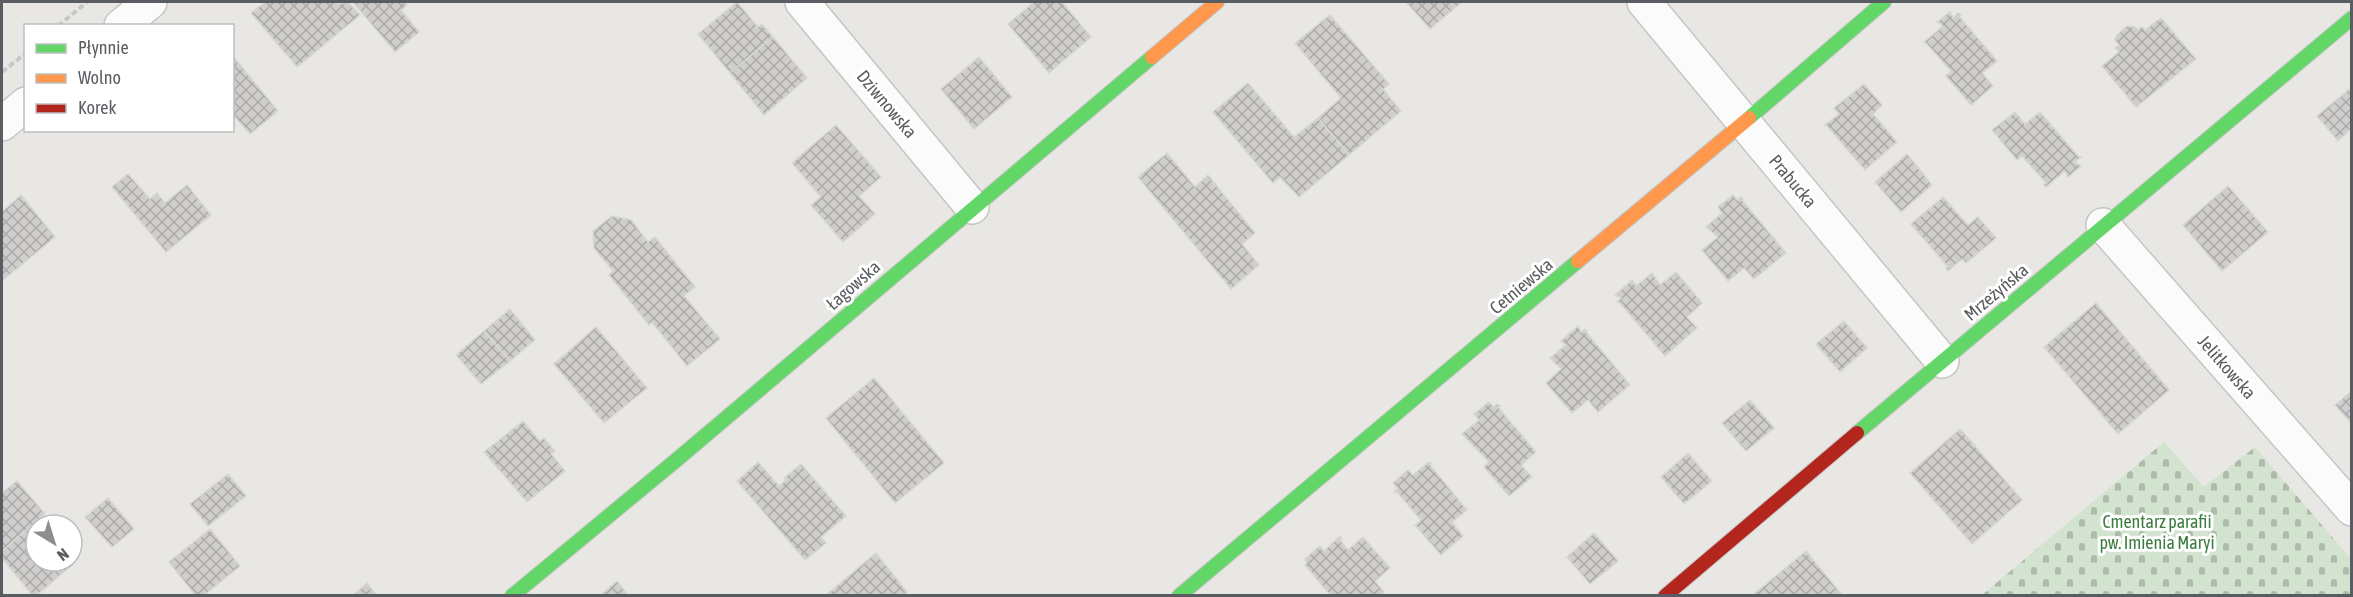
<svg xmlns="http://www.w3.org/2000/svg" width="2353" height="597" font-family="'Asap Condensed',sans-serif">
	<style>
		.cemetery { fill: url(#cemetery-stones) }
		.building { fill: url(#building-cross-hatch); stroke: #d7d6d2; stroke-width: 1.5 }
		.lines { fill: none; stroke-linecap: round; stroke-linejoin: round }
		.street-casing { stroke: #c5c5c5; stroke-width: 36 }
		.fast-casing { stroke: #c5c5c4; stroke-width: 16 }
		.slow-casing { stroke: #c5c5c4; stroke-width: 16 }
		.jam-casing { stroke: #c5c5c4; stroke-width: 16 }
		.path { stroke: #c5c9c6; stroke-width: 4; stroke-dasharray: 6 3; stroke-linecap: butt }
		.street { stroke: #fcfbfb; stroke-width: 33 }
		.fast { stroke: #63d668; stroke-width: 14 }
		.slow { stroke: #ff974d; stroke-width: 14 }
		.jam { stroke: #b3261e; stroke-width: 14 }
		.labels { text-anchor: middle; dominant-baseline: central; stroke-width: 6; stroke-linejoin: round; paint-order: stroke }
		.street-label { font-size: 18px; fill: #595c60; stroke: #fff }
		.park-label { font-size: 18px; fill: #3c7c3e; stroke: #fff }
	</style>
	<defs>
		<pattern id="cemetery-stones" width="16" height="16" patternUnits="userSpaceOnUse" patternTransform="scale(1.5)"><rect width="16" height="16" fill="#d2e3cf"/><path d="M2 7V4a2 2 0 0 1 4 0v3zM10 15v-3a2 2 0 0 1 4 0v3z" fill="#adbbab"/></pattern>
		<pattern id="building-cross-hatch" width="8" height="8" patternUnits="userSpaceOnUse" patternTransform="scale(1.5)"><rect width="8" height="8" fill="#cfcecc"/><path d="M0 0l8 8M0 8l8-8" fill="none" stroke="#abaaa9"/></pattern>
	</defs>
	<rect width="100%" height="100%" fill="#e8e7e3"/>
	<path class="cemetery" d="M2164,442l40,45 51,-40 96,112v36h-369z"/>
	<g class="building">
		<path d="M265,2h72l2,2 9,-2 12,13 -63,52 -46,-54z"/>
		<path d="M353,2h51l3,3 -6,5 18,22 -24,20z"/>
		<path d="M737,2l21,25 4,-3 11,13 -43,36 -32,-39z"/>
		<path d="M1034,2h28l29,35 -42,36 -41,-49z"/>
		<path d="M1406,2h56l-32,27z"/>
		<path d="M1950,12l3,6 5,-5 3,2 -2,1 38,45 -15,12 11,13 -22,19 -25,-29 5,-5 -24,-27 -3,-2 19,-16 -6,-4z"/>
		<path d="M1330,15l59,69 -6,5 18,22 -52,44 -31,-37 23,-20 -46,-55z"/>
		<path d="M2161,18l35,41 -60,48 -34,-41 17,-14 -4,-4 4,-3 -4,-5 2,-5 10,-9 8,1 3,3 4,-3 3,3z"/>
		<path d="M773,37l34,41 -43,37 -34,-42z"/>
		<path d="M232,55l46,56 -28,23 -15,-17 -3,3z"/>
		<path d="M979,57l33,40 -38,32 -33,-40z"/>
		<path d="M1248,83l46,54 24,-19 31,37 -50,42 -19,-20 -7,6 -60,-71z"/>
		<path d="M1864,84l18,21 -9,9 24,28 -32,28 -37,-43 -3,-2 14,-11 -5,-6z"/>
		<path d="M2352,87v41l-14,13 -21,-25z"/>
		<path d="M2015,112l10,12 15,-12 38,44 3,1 -6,5 6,4 -13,11 -3,-6 -19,16 -2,-2 2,-2 -24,-27 -5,4 -25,-30z"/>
		<path d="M836,125l45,52 -22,19 16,18 -32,28 -32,-37 10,-8 -29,-34z"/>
		<path d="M1167,153l28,34 13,-12 47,58 -13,11 17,21 -28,24 -93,-112z"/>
		<path d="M1907,154l25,31 -31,27 -26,-30z"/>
		<path d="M128,174l22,25 7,-6 8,10 22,-18 24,30 -45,37 -54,-65z"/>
		<path d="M2228,186l40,46 -46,39 -39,-46z"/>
		<path d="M21,195l34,42 -53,44v-69z"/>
		<path d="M1733,195l4,5 4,-3 2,2 -1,1 44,53 -32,26 -10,-11 -16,13 -26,-31 16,-13 -12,-10 16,-14 -4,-6z"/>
		<path d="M1943,197l25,28 10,-8 18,21 -30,25 -4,-4 -14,12 -2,-3 2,-1 -37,-43z"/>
		<path d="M612,216l19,4 17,22 7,-5 40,50 -11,9 36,43 -33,27 -35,-44 -3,3 -40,-50 4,-4 -19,-23 -1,-17z"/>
		<path d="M1676,272l26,31 -15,14 10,11 -32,28 -45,-53 -3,-1 4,-4 -6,-3 17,-15 4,6 16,-13 8,12z"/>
		<path d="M2096,303l73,87 -51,44 -74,-87z"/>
		<path d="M510,309l25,31 -25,21 -26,-30z"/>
		<path d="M1844,321l23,27 -27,24 -24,-28z"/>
		<path d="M1578,326l3,6 4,-3 2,2 -1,1 44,53 -32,27 -10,-12 -16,13 -26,-30 15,-14 -11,-11 16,-13 -5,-4z"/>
		<path d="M596,327l51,61 -43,35 -50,-59z"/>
		<path d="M484,331l26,30 -29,23 -25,-29z"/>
		<path d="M874,378l70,85 -49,40 -69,-85z"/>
		<path d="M2352,391v33l-17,-19z"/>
		<path d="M1750,400l24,28 -28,23 -24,-28z"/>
		<path d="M1489,402l5,5 3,-3 3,2 -2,1 38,45 -15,13 11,12 -23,19 -25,-29 5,-5 -27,-28 17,-14 -5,-6z"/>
		<path d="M523,421l17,20 4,-3 11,13 -4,3 14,17 -38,31 -43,-50z"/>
		<path d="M1960,429l62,71 -50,44 -62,-71z"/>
		<path d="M1688,453l24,28 -28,23 -23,-27z"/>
		<path d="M758,462l21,24 7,-6 -2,-2 17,-14 45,52 -25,21 5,6 -21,17 -68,-79z"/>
		<path d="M1429,462l2,2 -1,1 37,45 -15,12 11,14 -22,19 -26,-30 6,-5 -24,-28h-3l4,-4 -5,-5 15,-13 5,5z"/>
		<path d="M228,474l18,22 -38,30 -18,-22z"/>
		<path d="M17,481l28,33 -43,37v-58z"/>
		<path d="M108,498l26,31 -22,18 -27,-30z"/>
		<path d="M36,522l2,3h-2v36h33l3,4 -36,31h-3l-31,-38v-7z"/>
		<path d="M210,529l30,37 -37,30h-7l-27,-34z"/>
		<path d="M1594,533l24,28 -28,23 -23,-27z"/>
		<path d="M1340,536l2,3 -2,1 8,10 15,-13 27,31 -15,13 9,11 -3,4h-50l-26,-31 2,-2 -2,-4 15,-13 4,5z"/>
		<path d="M1806,551l37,45 -90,-1z"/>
		<path d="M876,553l31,39 -4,4h-78z"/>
		<path d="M617,581l12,15h-29z"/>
		<path d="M367,583l10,13h-25z"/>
	</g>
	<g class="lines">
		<g class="street-casing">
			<g id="street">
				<path d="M802,2l170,205"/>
				<path d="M1644,2l298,359"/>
				<path d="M121,26l29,-24"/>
				<path d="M2,124l24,-20"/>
				<path d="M2103,225l249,284"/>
			</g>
		</g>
		<g class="fast-casing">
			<g id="fast">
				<path d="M1749,118l135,-116"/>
				<path d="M1857,433l495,-415"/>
				<path d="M512,596l168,-139 472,-400"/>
				<path d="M1179,596l399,-335"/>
			</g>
		</g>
		<g class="slow-casing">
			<g id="slow">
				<path d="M1152,57l65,-55"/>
				<path d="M1578,261l171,-143"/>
			</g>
		</g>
		<g class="jam-casing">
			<path id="jam" d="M1665,596l192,-163"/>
		</g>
		<g class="path">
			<path d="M58,26l29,-24"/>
			<path d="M2,72l24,-19"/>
		</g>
		<use href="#street" class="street"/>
		<use href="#fast" class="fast"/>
		<use href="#slow" class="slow"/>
		<use href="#jam" class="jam"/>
	</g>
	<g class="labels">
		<g class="street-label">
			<text transform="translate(887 104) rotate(50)">Dziwnowska</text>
			<text transform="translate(1793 181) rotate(50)">Prabucka</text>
			<text transform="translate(853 285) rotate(-41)">Łagowska</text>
			<text transform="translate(1521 286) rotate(-40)">Cetniewska</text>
			<text transform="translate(1996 292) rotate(-40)">Mrzeżyńska</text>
			<text transform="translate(2227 367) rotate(49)">Jelitkowska</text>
		</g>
		<g class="park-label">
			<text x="2157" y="521">Cmentarz parafii<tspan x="2157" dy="21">pw. Imienia Maryi</tspan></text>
		</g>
	</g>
	<rect width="2353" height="597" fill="none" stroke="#595c60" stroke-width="6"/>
	<rect x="24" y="24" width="210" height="108" fill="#ffffff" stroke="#bdbebf" stroke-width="1.5"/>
	<rect x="36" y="44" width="30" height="9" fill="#63d668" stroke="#bdbebf" stroke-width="1.5"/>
	<text x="78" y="54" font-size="18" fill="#595c60">Płynnie</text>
	<rect x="36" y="74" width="30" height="9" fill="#ff974d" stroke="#bdbebf" stroke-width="1.5"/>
	<text x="78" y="84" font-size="18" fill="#595c60">Wolno</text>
	<rect x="36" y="104" width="30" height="9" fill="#b3261e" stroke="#bdbebf" stroke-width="1.5"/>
	<text x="78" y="114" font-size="18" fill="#595c60">Korek</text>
	<g transform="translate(54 543) rotate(142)"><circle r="28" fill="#ffffff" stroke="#bdbebf" stroke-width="1.5"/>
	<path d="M0-4.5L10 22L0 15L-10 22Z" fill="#8b8d8e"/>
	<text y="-9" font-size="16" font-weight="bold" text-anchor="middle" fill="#595c60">N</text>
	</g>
</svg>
